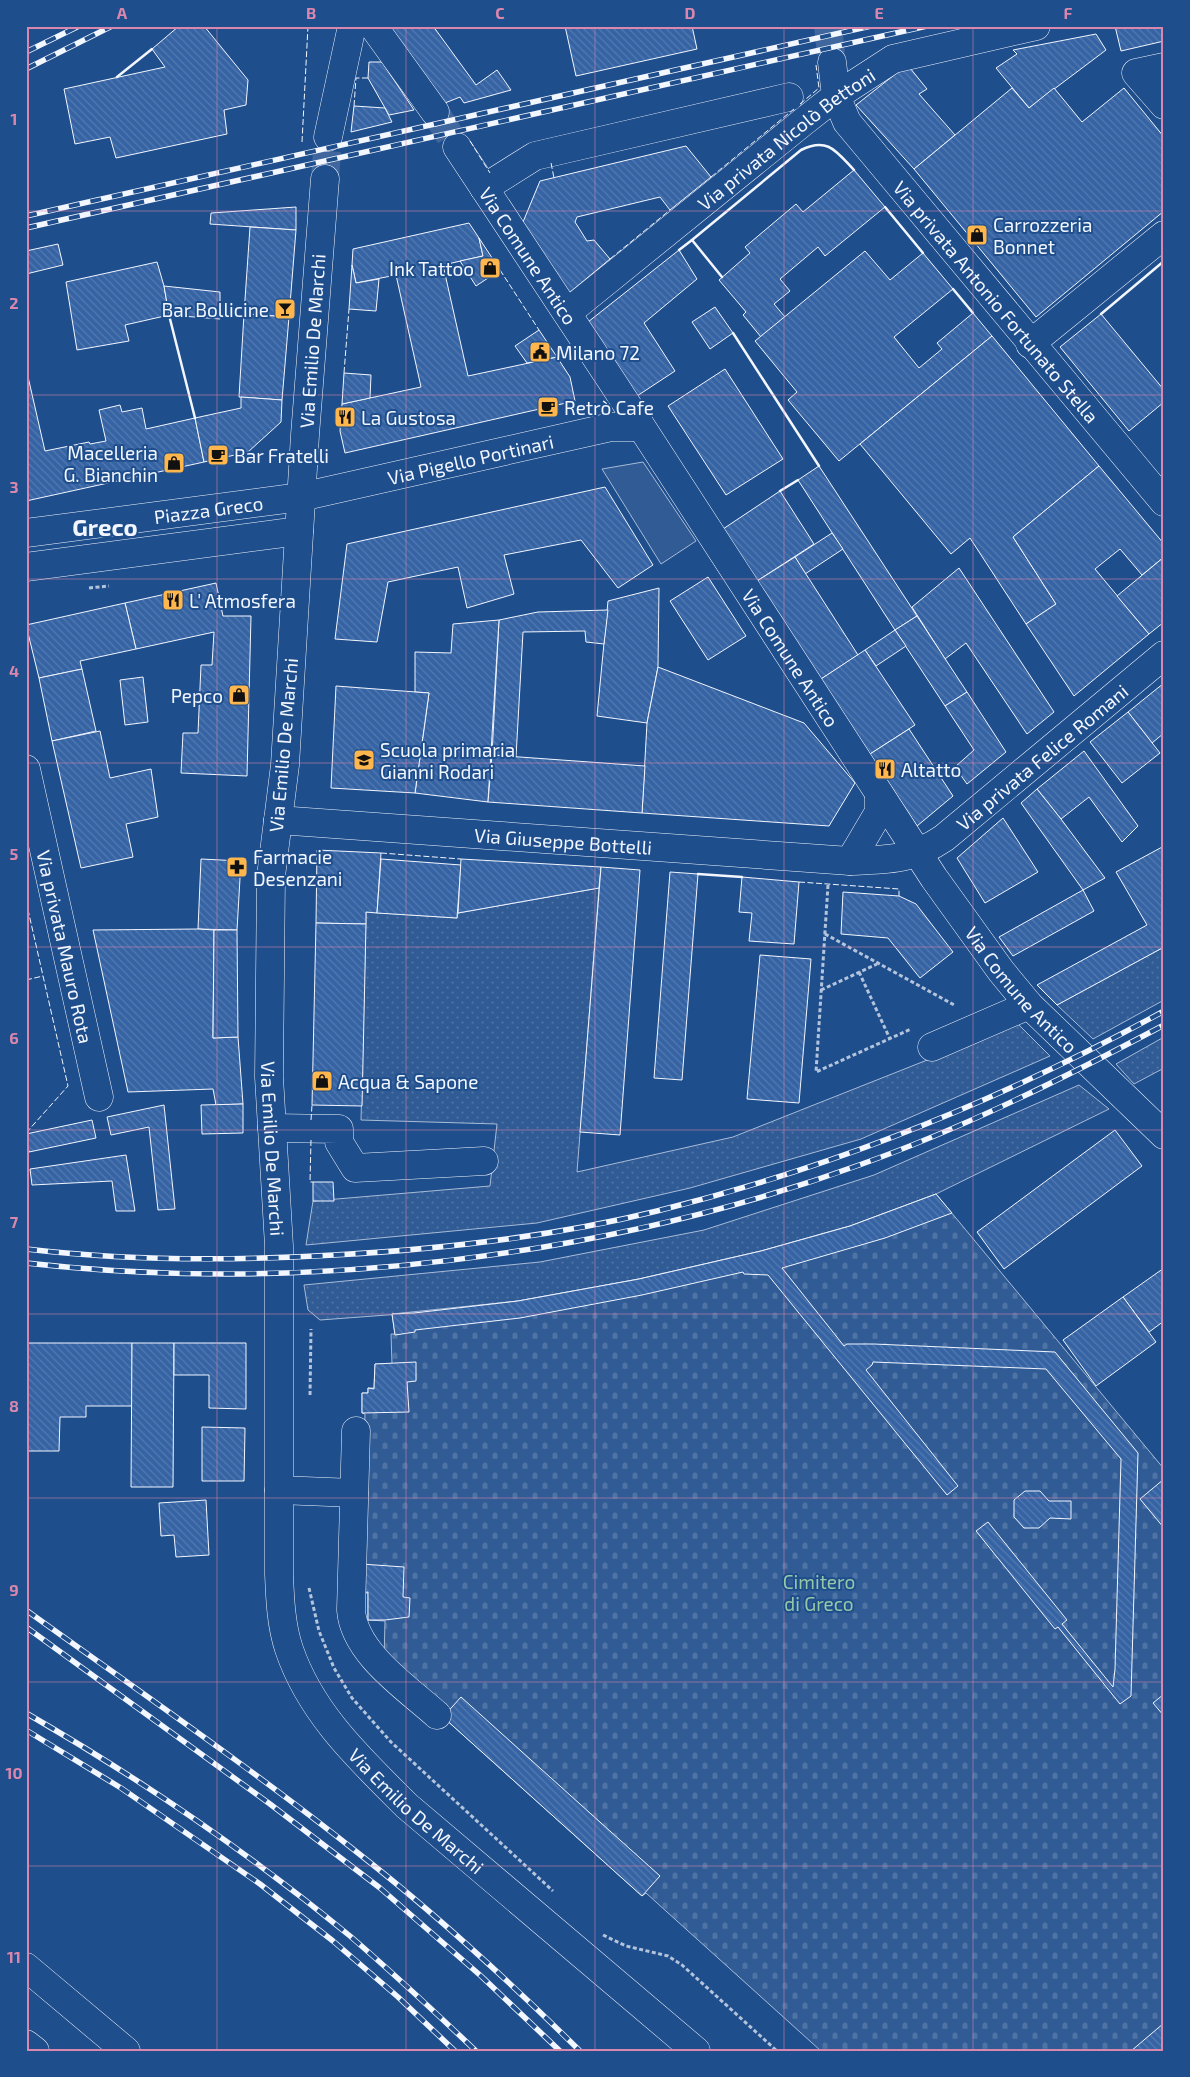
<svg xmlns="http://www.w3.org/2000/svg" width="1190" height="2077" font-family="'Exo 2',sans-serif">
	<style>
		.grass { fill: url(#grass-dots); stroke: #a8bbd7 }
		.cemetery { fill: url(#cemetery-stones); stroke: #a8bbd7 }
		.park { fill: #305b95; stroke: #a8bbd7 }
		.building { fill: url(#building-back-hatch); stroke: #f2f6ff }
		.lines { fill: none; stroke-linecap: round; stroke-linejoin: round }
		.minor-tunnel { stroke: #3f679d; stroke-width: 28; stroke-dasharray: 28 14; stroke-linecap: butt }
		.minor-casing { stroke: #f2f6ff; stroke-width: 29 }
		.path { stroke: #b3c4dc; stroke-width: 3; stroke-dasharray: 4 2.5; stroke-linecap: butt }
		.minor { stroke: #1f4e8c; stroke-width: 28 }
		.rail-casing { stroke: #f2f6ff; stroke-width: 5.5 }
		.rail { stroke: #1f4e8c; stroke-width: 4; stroke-dasharray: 11; stroke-linecap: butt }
		.fence { stroke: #f2f6ff; stroke-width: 1; stroke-dasharray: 6 2.5; stroke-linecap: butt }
		.wall { stroke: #f2f6ff; stroke-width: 2.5 }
		.grid { fill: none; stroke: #da87ad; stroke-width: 1; stroke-opacity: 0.55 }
		.labels { text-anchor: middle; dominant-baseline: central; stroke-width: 4; stroke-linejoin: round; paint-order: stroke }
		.street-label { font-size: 19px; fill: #f2f6ff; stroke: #1f4e8c }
		.poi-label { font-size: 19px; fill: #f2f6ff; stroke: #1f4e8c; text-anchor: start }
		.park-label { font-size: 19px; fill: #97c8a6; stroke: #1f4e8c }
		.district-label { font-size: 24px; font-weight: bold; fill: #f2f6ff; stroke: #1f4e8c }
		.neatline { fill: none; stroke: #da87ad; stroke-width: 2 }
		.grid-label { font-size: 16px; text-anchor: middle; font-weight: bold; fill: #da87ad }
	</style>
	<defs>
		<pattern id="grass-dots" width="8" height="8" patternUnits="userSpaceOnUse" patternTransform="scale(1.25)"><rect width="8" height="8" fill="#305b95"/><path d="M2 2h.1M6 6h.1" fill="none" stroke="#4e73a5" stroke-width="1.8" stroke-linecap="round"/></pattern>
		<pattern id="cemetery-stones" width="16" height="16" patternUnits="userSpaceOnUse" patternTransform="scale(1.25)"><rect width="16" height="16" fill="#305b95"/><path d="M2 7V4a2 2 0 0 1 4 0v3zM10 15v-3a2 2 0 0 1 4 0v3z" fill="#4e73a5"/></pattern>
		<pattern id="building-back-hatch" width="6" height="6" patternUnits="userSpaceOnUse" patternTransform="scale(1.25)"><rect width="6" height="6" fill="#3563a3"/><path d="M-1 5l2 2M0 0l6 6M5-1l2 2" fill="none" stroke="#537ab1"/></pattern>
	</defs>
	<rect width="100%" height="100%" fill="#1f4e8c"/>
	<g class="grass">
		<path d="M599,888l-22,284 156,-35 285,-113 32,32 -189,83 -171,49 -153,35 -231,22 7,-44 177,-15 7,-62 -136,-4 5,-208 91,6 1,-5z"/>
		<path d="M1164,947v53l-71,39 -36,-34z"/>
		<path d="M1164,1037v31l-30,16 -18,-20z"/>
		<path d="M1079,1085l30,24 -173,85 -86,32 -89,25 -122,28 -121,22 -104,12 -94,7 -12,-10 -4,-25 236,-23 164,-32 170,-55z"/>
	</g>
	<path class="cemetery" d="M936,1194l228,275v582h-343l-175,-158 -4,3 -199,-179 -59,-57 1,-39 -17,-1v-27h-10l3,-29 4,-150 -3,-1v-20h6v-5h6l1,-24h17l-1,-30h4l-3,-20 126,-13 121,-22 122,-28 89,-25z"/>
	<path class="park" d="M643,462l53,79 -35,23 -59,-95z"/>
	<g class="building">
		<path d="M179,26h25l44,54 -2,25 -22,5 3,24 -111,24 -6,-21 -35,7 -11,-55 101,-22 -13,-18z"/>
		<path d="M388,26h45l43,59 21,-15 14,20 -47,13 -4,-6 -15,6z"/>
		<path d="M565,26h127l5,23 -121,27z"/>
		<path d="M1115,26h49v15l-43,10z"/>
		<path d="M1096,34l10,16 -77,58 -33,-40 21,-14 -4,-4z"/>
		<path d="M369,62h13l32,48 -25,5 -21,-37z"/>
		<path d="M910,68l17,21 -8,5 36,41 -41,34 -58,-64 42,-33z"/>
		<path d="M1012,88l17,20 25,-20 28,34 42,-34 40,49v74l-128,106 -122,-148z"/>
		<path d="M354,106l31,2 7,14 -41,10z"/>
		<path d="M686,146l25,31 -41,33 -10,-13 -83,20 -2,5 12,19 7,-1 16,19 -41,34 -46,-71 17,-41z"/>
		<path d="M854,170l31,37 -60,49 -7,-9 -38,32 10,12 -16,13 11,13 -24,20 -18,-22 3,-3 -27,-32 31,-27 -5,-6 51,-43 7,8z"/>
		<path d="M296,207v23l-86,-6 1,-11z"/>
		<path d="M469,223l10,15 4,18 -40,9 25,111 89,-19 13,20 5,24 -230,52 -5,-22 2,-27 79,-17 -25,-112 -40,8 -4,-18 1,-16z"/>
		<path d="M250,227l46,3 -7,87 -45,-3z"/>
		<path d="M479,238l21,32 -24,16 -16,-25 23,-5z"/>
		<path d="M58,244l5,21 -37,9v-23z"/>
		<path d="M679,250l18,29 -53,44 31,48 -38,25 -49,-74z"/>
		<path d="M865,251l25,29 33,-27 30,36 -59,48 25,31 23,-19 -5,-6 36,-30 19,23 -153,125 -51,-61 9,-8 -42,-51z"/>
		<path d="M157,262l7,24 5,29 -44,10 4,16 -52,9 -11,-68z"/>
		<path d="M352,265l4,18 23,-4 -3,32 -27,-2z"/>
		<path d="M164,286l56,6v27l-51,-4z"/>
		<path d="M715,307l18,26 -23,16 -18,-27z"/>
		<path d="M244,314l45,3 -7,83 -43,-3z"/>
		<path d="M1101,314l63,76v12l-35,29 -69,-84z"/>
		<path d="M539,330l18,27 -30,6 -12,-17z"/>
		<path d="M992,336l107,130 -86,71 43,67 -30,20 -56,-86 -19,16 -91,-110z"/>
		<path d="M26,368l19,83 44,-9 1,2 16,-3 -7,-31 21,-5 2,7 20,-4 4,21 49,-11 9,44 -178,39z"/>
		<path d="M725,369l58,90 -57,36 -58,-89z"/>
		<path d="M344,373l27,2 -1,23 -28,6z"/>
		<path d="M241,397l41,3 -1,22 -33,30 -44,10 -9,-44 46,-10z"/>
		<path d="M819,466l98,150 -22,14 -97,-150z"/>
		<path d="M1099,466l65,78v13l-22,18 -22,-26 -25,20 54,65 -75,62 -48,-72 30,-20 -43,-67z"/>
		<path d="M605,487l48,78 -35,23 -37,-48 -77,15 10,39 -47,14 -9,-41 -70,15 -11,60 -42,-3 12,-95z"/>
		<path d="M780,491l34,53 -57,37 -34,-52z"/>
		<path d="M832,533l11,16 -38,25 -10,-17z"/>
		<path d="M795,557l63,98 -37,24 -64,-98z"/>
		<path d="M1164,557v65l-15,12 -32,-38z"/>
		<path d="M959,568l95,144 -27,22 -61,-91 -21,16 -33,-52z"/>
		<path d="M708,577l38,59 -38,24 -38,-59z"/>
		<path d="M216,583l7,33h28l-4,160 -66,-3 2,-40h15l3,-68h11l2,-33 -78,17 -11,-46z"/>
		<path d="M659,588l-1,79 -11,56 -50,-7 11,-115z"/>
		<path d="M125,603l11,46 -56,12 2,8 -43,9 -13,-53z"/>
		<path d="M608,610l-4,34 -18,-2 -1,-11 -62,1 -7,125 -24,-2 7,-135 39,-8z"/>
		<path d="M917,616l50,76 -22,14 -50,-76z"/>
		<path d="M499,620l-11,182 -73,-9 14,-100 -14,-1v-40l36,1 2,-29z"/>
		<path d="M895,630l11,16 -30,20 -11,-16z"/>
		<path d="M865,650l50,75 -45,29 -49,-75z"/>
		<path d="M658,667l146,56 51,60 -26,43 -187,-13 5,-90z"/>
		<path d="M82,669l14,62 -44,10 -13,-63z"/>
		<path d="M143,677l5,45 -23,3 -5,-45z"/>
		<path d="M1164,683v50l-12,10 -24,-31z"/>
		<path d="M336,686l93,7 -14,100 -84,-5z"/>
		<path d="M967,692l39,60 -39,32 -12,-17 19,-17 -29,-44z"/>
		<path d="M1128,712l32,41 -38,30 -32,-41z"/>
		<path d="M909,729l44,67 -36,30 -47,-72z"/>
		<path d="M100,731l10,47 41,-9 7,48 -32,7 7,33 -52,11 -29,-127z"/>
		<path d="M1084,751l54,75 -16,16 -33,-45 -28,22 -24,-30z"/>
		<path d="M492,755l153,11 -3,47 -154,-11z"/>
		<path d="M1037,789l24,30 44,59 -22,12 -62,-87z"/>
		<path d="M1003,818l35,54 -53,31 -28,-45z"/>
		<path d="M1164,846v101l-107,58 -20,-20 110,-60 -31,-53z"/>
		<path d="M317,850l64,3 -4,60 -11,-1v12l-50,-1z"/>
		<path d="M201,859l40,2 -4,69 -39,-1z"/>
		<path d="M381,859l80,6 -4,53 -80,-5z"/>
		<path d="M461,859l140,8 -2,21 -141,25z"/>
		<path d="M601,867l39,3 -20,265 -40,-3z"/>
		<path d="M670,872l28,2 -16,206 -28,-2z"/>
		<path d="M742,877l57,5 -5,62 -45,-3 3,-28 -13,-1z"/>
		<path d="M1083,890l11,21 -81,45 -14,-19z"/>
		<path d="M843,892l56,4 17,8 37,48 -33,26 -32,-40 -47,-4z"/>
		<path d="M316,923l50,1 -4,182 -50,-1z"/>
		<path d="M198,929l16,1 -1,108 25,-1 5,67 -27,1 -3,-16 -85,3 -35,-162z"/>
		<path d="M214,930h23l1,107 -25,1z"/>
		<path d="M760,955l51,4 -12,144 -52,-4z"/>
		<path d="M243,1104v29l-41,1 -1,-29z"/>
		<path d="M164,1105l11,104 -17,1 -9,-83 -38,8 -4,-18z"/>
		<path d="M92,1120l4,18 -67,14 -3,-18z"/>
		<path d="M1115,1130l27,36 -138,103 -27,-37z"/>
		<path d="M126,1155l9,56h-19l-4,-30 -80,4 -2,-16z"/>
		<path d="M313,1182h20l1,19h-21z"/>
		<path d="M936,1194l16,19 -67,25 -103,30 62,78 3,-2h27l181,8 83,101 -7,243 -11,8 -62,-77 -3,2 -79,-98 12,-9 79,98 -5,4 51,63 2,-18 6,-210 -75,-90 -173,-7 -1,3 -6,5 92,116 -11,9 -179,-220 -24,-1 -1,-2 -101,23 -122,23 -105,12v2l-20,3 -3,-21 22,-1 104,-12 121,-22 122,-28 89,-25z"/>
		<path d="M1164,1268v53l-15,11 -26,-35z"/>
		<path d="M1123,1297l33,45 -60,44 -33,-46z"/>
		<path d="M26,1343h106v63h-46v11h-26l-1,34h-33z"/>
		<path d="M132,1343h42l-1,144h-42z"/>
		<path d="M174,1343h72v66l-37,-1v-33h-35z"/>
		<path d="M416,1362v19l-9,1 2,30 -47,1v-20h6v-5l6,1 1,-25z"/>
		<path d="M202,1427l43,1 -1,53h-42z"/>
		<path d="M1164,1479v49l-24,-29z"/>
		<path d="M1025,1491h15l9,10h22v18l-21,-1 -11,10h-15l-10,-11v-17z"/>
		<path d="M206,1500l3,55 -33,2 -2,-22 -13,1 -2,-33z"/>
		<path d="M361,1564l43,3 -1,30 7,1 -1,19 -24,3h-17v-28l-10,1z"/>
		<path d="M1164,1694v22l-11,-13z"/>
		<path d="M461,1697l199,179 -18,20 -199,-179z"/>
		<path d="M1164,2023v28h-33z"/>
	</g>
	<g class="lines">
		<g class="minor-tunnel">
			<path d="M828,26l4,36"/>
			<path d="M435,112l22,35"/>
			<path d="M325,179l3,-42"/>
		</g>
		<g class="minor-casing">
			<g id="minor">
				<path d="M373,26l62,86"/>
				<path id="s1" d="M832,62l4,34 11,26 317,380"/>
				<path d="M1164,67l-28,6 28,32"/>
				<path d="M328,137l24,-111"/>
				<path id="s2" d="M457,147l156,236 321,495 67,93 28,34 135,130"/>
				<path id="s3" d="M325,179l-20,256 -20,330 -14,111 -2,201 10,169v328c1,25 2,51 10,75 22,65 71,110 118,157l289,245"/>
				<path d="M484,188l51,-32 254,-59"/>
				<path id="s4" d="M567,313l236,-191 33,-26 57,-37 143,-33"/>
				<path d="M1030,344l134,-109"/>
				<path id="s5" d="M26,533l275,-36 310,-70h30"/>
				<path d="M26,567l273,-36"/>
				<path id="s6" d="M26,769l73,328"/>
				<path id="s7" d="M278,820l572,41c39,-2 60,0 94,-23l220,-183"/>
				<path d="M850,861l29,-49v-17"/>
				<path d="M932,1047l97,-42"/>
				<path d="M272,1128l67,1v13l16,26 129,-7"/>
				<path d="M356,1431l-5,179c3,43 56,78 86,105"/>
				<path d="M279,1490l75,3"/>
				<path d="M26,1967l100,84"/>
				<path d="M26,2044l9,7"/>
			</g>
		</g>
		<g class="path">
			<path d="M89,588l20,-2"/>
			<path d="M828,885l-12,187 95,-43"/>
			<path d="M825,934l131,72"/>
			<path d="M859,972l31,67"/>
			<path d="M821,990l56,-26"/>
			<path d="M310,1395l1,-66"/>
			<path d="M309,1588l10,43 15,37 18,30 39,44 162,149"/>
			<path d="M603,1935l23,11 42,10 14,9 95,86"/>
		</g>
		<use href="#minor" class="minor"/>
		<g class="rail-casing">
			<g id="rail">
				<path d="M26,52l53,-26"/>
				<path d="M26,69l86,-43"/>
				<path d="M26,216l845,-190"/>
				<path d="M26,228l901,-202"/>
				<path d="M26,1249c103,12 206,12 308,6 109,-6 218,-18 323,-44 178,-44 347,-112 507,-200"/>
				<path d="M26,1263c274,31 577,-5 836,-99 104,-37 204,-87 302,-139"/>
				<path d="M26,1610c111,80 225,158 332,243 78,61 151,128 222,198"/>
				<path d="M26,1627l244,177 110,84 101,88 79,75"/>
				<path d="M26,1713c113,65 223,140 324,223 43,37 85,76 126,115"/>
				<path d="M26,1730l95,58 139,96 73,57 65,56 57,54"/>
			</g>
		</g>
		<use href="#rail" class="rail"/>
		<g class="fence">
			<path d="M800,104l19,-16 -3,-23"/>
			<path d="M354,106l2,-28h12"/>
			<path d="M470,141l20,32"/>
			<path d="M302,142l6,-116"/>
			<path d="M551,163l3,15"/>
			<path d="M711,177l83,-68"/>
			<path d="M610,259l60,-49"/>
			<path d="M500,270l39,60"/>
			<path d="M344,373l5,-64"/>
			<path d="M381,853l80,6"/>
			<path d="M799,882l100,7v7"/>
			<path d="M26,901l42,185 -42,47"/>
			<path d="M26,980l17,-4"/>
			<path d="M311,1120l1,-15"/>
			<path d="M311,1140l-1,42h3"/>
		</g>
		<g class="wall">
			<path d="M117,77l35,-28"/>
			<path d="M885,207l38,46"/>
			<path d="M679,250l13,-10"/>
			<path d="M722,277l-30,-37 109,-90c27,-13 35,1 53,20"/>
			<path d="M953,289l20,24"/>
			<path d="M1101,314l63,-53"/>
			<path d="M169,315l26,103"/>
			<path d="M733,333l86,133"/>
			<path d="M780,491l18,-11"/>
			<path d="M698,874l44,3"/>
		</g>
	</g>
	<path class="grid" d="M217,26v2025M406,26v2025M595,26v2025M784,26v2025M973,26v2025M26,211h1138M26,395h1138M26,579h1138M26,763h1138M26,947h1138M26,1130h1138M26,1314h1138M26,1498h1138M26,1682h1138M26,1866h1138"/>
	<defs>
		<g id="shop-square" transform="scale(1.125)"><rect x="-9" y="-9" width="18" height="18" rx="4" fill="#ffb74d" stroke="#1f4e8c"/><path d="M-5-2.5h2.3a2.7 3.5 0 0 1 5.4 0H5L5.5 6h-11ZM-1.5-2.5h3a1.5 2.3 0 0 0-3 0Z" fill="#111"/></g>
		<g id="bar-square" transform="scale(1.125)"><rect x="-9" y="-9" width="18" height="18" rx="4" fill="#ffb74d" stroke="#1f4e8c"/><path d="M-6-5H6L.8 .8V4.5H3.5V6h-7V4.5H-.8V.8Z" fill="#111"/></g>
		<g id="civic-square" transform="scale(1.125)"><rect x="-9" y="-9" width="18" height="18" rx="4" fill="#ffb74d" stroke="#1f4e8c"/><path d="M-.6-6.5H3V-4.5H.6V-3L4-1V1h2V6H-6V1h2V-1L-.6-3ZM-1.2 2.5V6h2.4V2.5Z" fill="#111"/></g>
		<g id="cafe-square" transform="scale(1.125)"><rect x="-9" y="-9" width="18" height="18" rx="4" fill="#ffb74d" stroke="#1f4e8c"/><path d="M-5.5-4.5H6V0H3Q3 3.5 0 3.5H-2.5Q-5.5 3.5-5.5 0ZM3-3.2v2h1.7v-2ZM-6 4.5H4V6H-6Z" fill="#111"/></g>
		<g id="restaurant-square" transform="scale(1.125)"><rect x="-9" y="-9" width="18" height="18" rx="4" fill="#ffb74d" stroke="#1f4e8c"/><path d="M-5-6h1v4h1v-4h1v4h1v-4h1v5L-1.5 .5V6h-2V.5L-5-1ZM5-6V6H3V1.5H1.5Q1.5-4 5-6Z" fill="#111"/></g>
		<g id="school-square" transform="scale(1.125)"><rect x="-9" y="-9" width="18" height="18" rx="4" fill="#ffb74d" stroke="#1f4e8c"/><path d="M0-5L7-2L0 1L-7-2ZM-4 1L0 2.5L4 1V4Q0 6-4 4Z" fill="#111"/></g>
		<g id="pharmacy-square" transform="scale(1.125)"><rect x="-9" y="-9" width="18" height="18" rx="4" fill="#ffb74d" stroke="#1f4e8c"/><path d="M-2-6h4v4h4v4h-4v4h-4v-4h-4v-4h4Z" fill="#111"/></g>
	</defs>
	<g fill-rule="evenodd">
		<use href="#shop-square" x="977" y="235"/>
		<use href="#shop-square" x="490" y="268"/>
		<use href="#bar-square" x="285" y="309"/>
		<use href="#civic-square" x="540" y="352"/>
		<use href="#cafe-square" x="548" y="407"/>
		<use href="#restaurant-square" x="345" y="417"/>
		<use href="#cafe-square" x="218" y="455"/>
		<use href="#shop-square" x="174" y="463"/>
		<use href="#restaurant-square" x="173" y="600"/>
		<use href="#shop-square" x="239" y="695"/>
		<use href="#school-square" x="364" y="760"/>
		<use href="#restaurant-square" x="885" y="769"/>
		<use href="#pharmacy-square" x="237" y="867"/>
		<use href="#shop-square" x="322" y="1081"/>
	</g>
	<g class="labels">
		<g class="street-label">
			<text stroke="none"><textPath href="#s4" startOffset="280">Via privata Nicolò Bettoni</textPath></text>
			<text stroke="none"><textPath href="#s2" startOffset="130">Via Comune Antico</textPath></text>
			<text stroke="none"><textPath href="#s1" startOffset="296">Via privata Antonio Fortunato Stella</textPath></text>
			<text transform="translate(312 341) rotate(-86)">Via Emilio De Marchi</text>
			<text stroke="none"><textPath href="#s5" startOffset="451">Via Pigello Portinari</textPath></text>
			<text stroke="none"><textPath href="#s5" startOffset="184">Piazza Greco</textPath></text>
			<text stroke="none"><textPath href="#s2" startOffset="610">Via Comune Antico</textPath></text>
			<text transform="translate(283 745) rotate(-85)">Via Emilio De Marchi</text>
			<text stroke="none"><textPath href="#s7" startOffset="799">Via privata Felice Romani</textPath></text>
			<text stroke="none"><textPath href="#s7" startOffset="286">Via Giuseppe Bottelli</textPath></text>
			<text stroke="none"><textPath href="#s6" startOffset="182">Via privata Mauro Rota</textPath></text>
			<text stroke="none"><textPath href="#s2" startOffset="1015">Via Comune Antico</textPath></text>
			<text stroke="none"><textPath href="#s3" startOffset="972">Via Emilio De Marchi</textPath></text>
			<text stroke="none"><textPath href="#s3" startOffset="1682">Via Emilio De Marchi</textPath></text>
		</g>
		<g class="poi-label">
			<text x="993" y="224">Carrozzeria<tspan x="993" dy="22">Bonnet</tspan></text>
			<text x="474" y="268" text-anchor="end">Ink Tattoo</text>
			<text x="269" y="309" text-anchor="end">Bar Bollicine</text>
			<text x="556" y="352">Milano 72</text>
			<text x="564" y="407">Retrò Cafe</text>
			<text x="361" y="417">La Gustosa</text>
			<text x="158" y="452" text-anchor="end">Macelleria<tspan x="158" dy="22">G. Bianchin</tspan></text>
			<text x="234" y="455">Bar Fratelli</text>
			<text x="189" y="600">L' Atmosfera</text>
			<text x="223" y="695" text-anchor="end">Pepco</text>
			<text x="380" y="749">Scuola primaria<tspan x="380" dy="22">Gianni Rodari</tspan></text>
			<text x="901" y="769">Altatto</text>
			<text x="253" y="856">Farmacie<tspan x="253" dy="22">Desenzani</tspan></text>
			<text x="338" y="1081">Acqua &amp; Sapone</text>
		</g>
		<g class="park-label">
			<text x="819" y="1581">Cimitero<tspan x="819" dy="22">di Greco</tspan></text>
		</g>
		<g class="district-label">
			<text x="105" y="526">Greco</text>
		</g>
	</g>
	<rect width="1190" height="2077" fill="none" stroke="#1f4e8c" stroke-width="55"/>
	<rect x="28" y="28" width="1134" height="2022" class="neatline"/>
	<g class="grid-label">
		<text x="122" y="19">A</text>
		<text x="311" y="19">B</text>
		<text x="500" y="19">C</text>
		<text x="690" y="19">D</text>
		<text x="879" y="19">E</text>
		<text x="1068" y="19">F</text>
		<text x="14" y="125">1</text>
		<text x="14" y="309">2</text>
		<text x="14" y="493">3</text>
		<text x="14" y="677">4</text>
		<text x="14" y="860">5</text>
		<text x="14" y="1044">6</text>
		<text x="14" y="1228">7</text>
		<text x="14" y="1412">8</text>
		<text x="14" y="1596">9</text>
		<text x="14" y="1779">10</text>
		<text x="14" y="1963">11</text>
	</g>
</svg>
